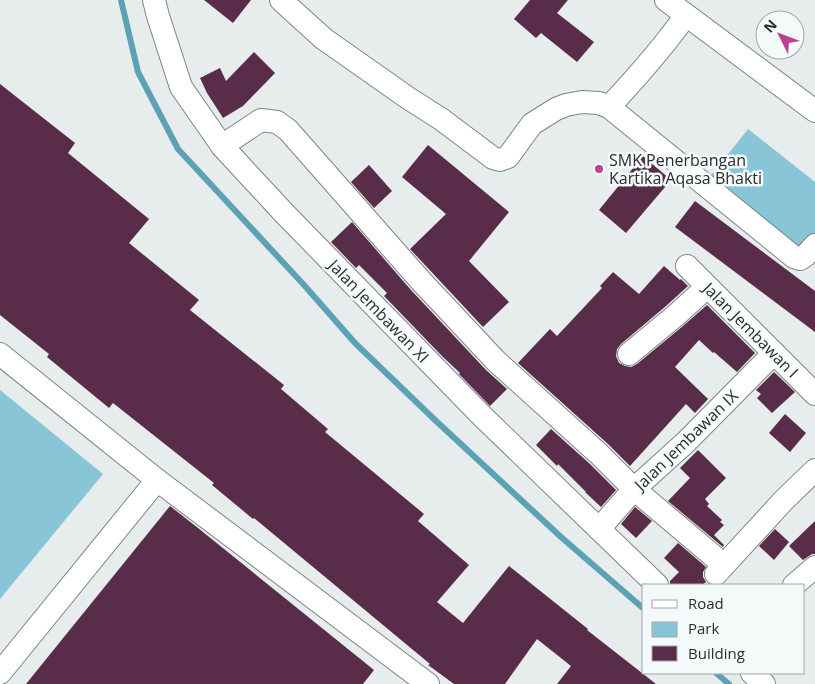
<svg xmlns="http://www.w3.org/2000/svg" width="815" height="684" font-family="'Open Sans',sans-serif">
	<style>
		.green { fill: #88c5d7 }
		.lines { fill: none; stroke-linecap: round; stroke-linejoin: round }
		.stream { stroke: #5ca1b4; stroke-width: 6 }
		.building { fill: #592d49 }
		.minor-casing { stroke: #7e8384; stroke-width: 24 }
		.minor { stroke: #fff; stroke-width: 22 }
		.poi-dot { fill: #bb4193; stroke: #f4f9fa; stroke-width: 2 }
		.labels { text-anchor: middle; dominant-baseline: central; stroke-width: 5; stroke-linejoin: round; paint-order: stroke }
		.poi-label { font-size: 16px; fill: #2b2d2e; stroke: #f4f9fa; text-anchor: start }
		.street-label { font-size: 16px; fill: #2b2d2e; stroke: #f4f9fa }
	</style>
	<rect width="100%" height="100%" fill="#e7eced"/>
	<g class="green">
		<path d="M748,129l67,53v51l-13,17 -92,-73z"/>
		<path d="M0,390l103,84 -103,125z"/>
	</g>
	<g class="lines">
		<g class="stream">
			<path d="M121,0l17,72 40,77 126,136 51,58 80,77 126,117 83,72"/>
			<path d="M716,673l13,11"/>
		</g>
	</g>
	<g class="building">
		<path d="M204,0h47l-18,23z"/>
		<path d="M530,0h38l-11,13 37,29 -17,20 -36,-29 -5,5 -22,-19z"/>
		<path d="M254,52l21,21 -32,33 -20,12 -16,-25 -7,-15 20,-10 6,13z"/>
		<path d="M0,84l75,59 -7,10 81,66 -20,24 70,57 -9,10 94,75 -3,4 47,40 -3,3 99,82 -6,7 51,44 -32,37 26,21 46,-57 79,63 -1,1 69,54h-99l14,-18 -34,-27 -32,45h-51l-26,-19 2,-1 -176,-146 -1,1 -41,-34 2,-2 -101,-80 -4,5 -62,-51 2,-3 -49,-39z"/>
		<path d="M428,145l81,67 -40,49 40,41 -26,25 -73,-78 36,-35 -44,-37z"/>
		<path d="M643,156l28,24 -45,53 -27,-23z"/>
		<path d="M369,165l23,26 -18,17 -23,-26z"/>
		<path d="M695,201l120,90v41l-140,-105z"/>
		<path d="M352,222l59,68 75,80 21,19 -17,17 -31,-32 1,-1 -18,-17 -58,-60 3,-3 -28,-28 -3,3 -25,-26z"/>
		<path d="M664,266l16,14 1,-1 7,7 -22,20 -45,38 -4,5 -1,7 3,7 6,3 6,1 6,-3 46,-38 24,-21 48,48 -18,19 -23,-20 -1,1 -14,-13 -24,27 33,32 -13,14 -9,-9 -56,62 -22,-22 -90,-81 32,-34 7,7 45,-48 -2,-2 13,-14 26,22z"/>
		<path d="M774,372l21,20 -23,21 -15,-15 4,-4 -5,-4z"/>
		<path d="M785,414l21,19 -16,19 -21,-19z"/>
		<path d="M551,429l39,35 26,26 -15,17 -16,-15h1l-28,-28 -1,2 -21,-21z"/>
		<path d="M698,450l28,28 -21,21 4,5 -2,2 15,14 -2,2 4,3 -10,10 10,10 -1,2 -55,-46 22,-23 -10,-10z"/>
		<path d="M170,506l28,22 176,142 -11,14h-337z"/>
		<path d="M635,507l17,14 -16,17 -15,-14z"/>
		<path d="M815,521v33h-3l-9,6 -14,-14z"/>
		<path d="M775,529l14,13 -15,18 -15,-14z"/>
		<path d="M678,543l28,24 -3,5v5l3,5 -4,3h-32v-4l9,-9 -15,-14z"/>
	</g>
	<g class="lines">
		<g class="minor-casing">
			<g id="minor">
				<path d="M154,0l4,16 23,71 41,59 62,67 199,204 174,168"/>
				<path d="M281,0l43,39 84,59 33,21 52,39 7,2 8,-3 24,-33 24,-15 10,-4 16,-3 17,1 10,4 185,150 6,2 6,-4 9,-10"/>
				<path d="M666,0l149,111"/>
				<path d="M609,107c28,-30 54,-59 77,-92"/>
				<path d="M222,146l39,-26 16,2 11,8 133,151 75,80 103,93 35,35 90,76"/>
				<path d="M687,266l128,128"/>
				<path d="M0,354l157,126 271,204"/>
				<path d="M629,354l46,-38 32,-29"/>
				<path d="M599,529l35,-40 52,-47 88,-89"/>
				<path d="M716,574l68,-74 31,-30"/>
				<path d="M794,585l21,-18"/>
				<path d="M0,673l157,-193"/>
				<path d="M752,673l12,11"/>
			</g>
		</g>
		<use href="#minor" class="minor"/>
	</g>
	<circle class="poi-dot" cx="599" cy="169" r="5"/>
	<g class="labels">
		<g class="poi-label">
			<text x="609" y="160">SMK Penerbangan<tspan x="609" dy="18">Kartika Aqasa Bhakti</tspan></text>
		</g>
		<g class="street-label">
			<text transform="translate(379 311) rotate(46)">Jalan Jembawan XI</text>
			<text transform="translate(751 330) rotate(45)">Jalan Jembawan I</text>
			<text transform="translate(686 440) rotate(-44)">Jalan Jembawan IX</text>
		</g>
	</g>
	<rect x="642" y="584" width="162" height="90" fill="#f4f9fa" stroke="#a4a7a8"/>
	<rect x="652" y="600" width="25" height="8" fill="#ffffff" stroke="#a4a7a8"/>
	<text x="688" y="609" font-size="15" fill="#2b2d2e">Road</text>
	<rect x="652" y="622" width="25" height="15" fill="#88c5d7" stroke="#a4a7a8"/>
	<text x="688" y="634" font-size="15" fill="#2b2d2e">Park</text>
	<rect x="652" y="646" width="25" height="15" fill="#592d49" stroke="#a4a7a8"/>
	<text x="688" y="659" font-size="15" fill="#2b2d2e">Building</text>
	<g transform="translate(780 35) rotate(312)"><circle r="24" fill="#f4f9fa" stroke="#a4a7a8"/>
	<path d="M0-4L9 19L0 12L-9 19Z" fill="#bb4193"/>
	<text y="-8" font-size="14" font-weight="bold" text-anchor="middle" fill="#2b2d2e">N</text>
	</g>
</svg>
